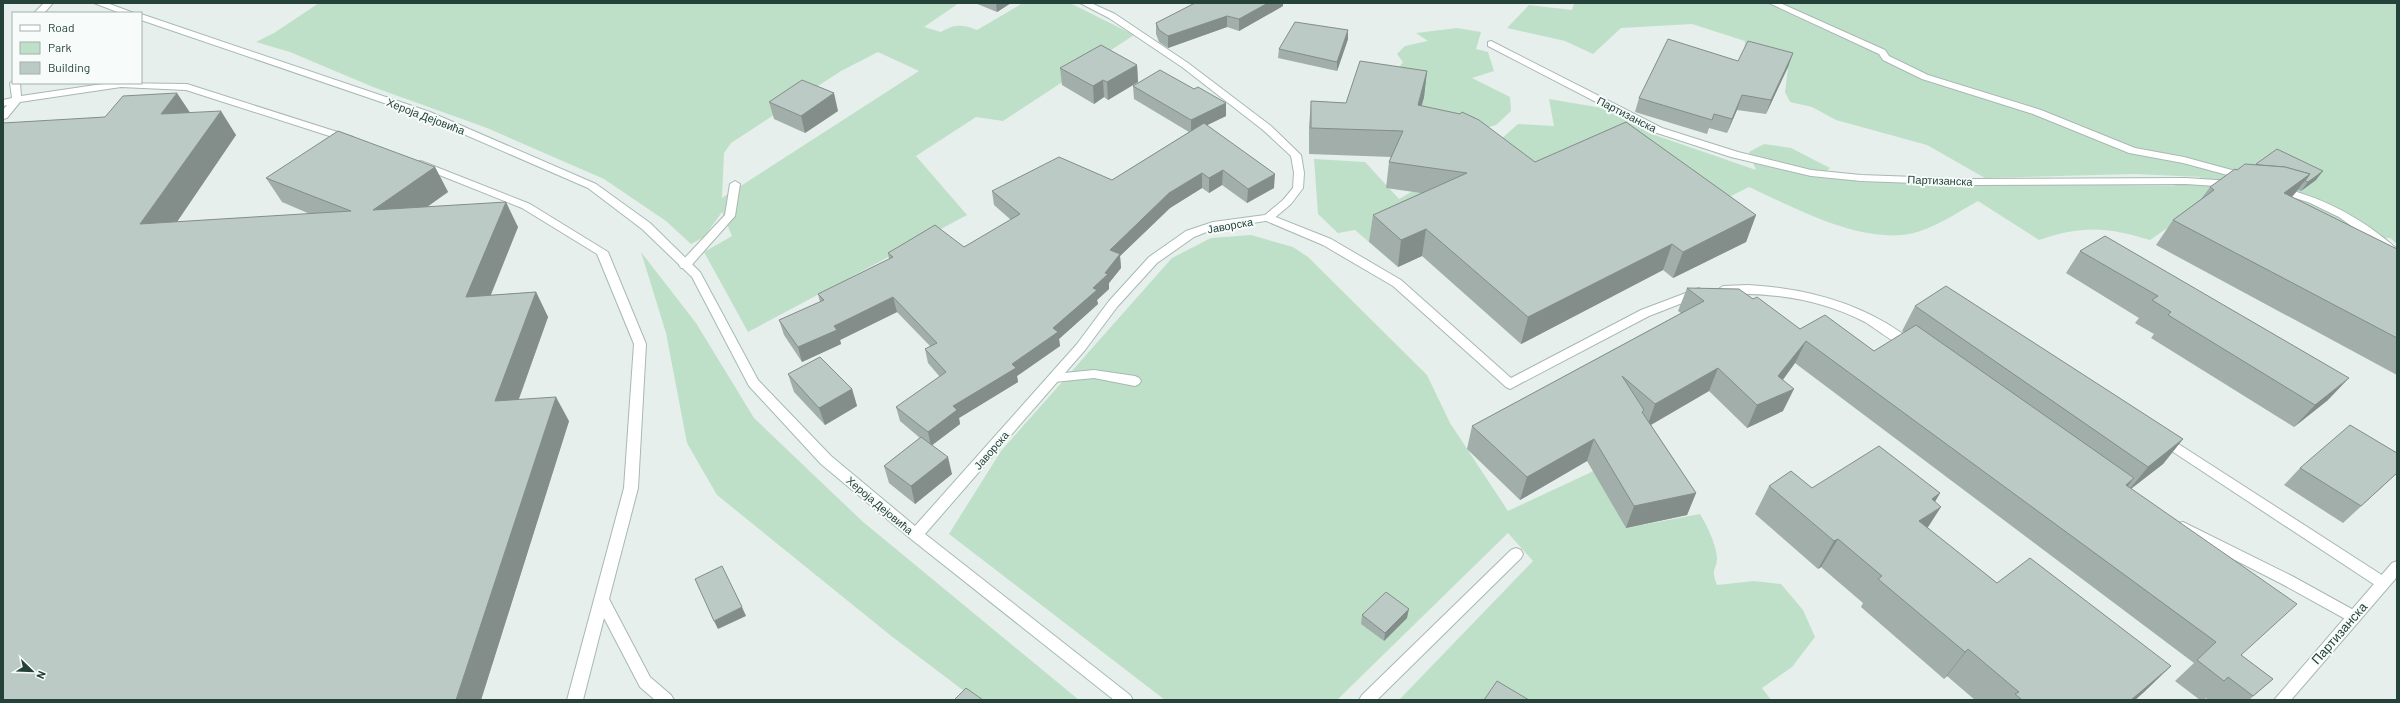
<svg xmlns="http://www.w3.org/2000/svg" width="2400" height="703" font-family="Barlow,sans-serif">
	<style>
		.green { fill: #bfe0c8; fill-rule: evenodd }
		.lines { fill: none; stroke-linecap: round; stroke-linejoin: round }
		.lane-casing { stroke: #a8b8b2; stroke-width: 2 }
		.street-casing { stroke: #a8b8b2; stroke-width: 2 }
		.secondary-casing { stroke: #a4bbb3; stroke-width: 2 }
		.lane { fill: #fff; fill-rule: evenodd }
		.street { fill: #fff; fill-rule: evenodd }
		.secondary { fill: #fff; fill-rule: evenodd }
		.wall { fill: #a1aea9 }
		.shaded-wall { fill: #838d89 }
		.building { fill: #bbcac4; stroke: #838d89 }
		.labels { text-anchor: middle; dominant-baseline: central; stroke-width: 4; stroke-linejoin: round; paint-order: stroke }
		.street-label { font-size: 11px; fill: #24423a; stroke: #f7fbf9 }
		.near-street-label { font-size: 13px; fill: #24423a; stroke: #f7fbf9 }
	</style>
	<rect width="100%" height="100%" fill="#e6efeb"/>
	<g class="green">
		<path d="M319,3h640l-35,24 17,5c13,-8 21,-8 36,-2l46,-27h47l64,32 -131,86 -27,-4 -60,39 51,59 -219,117 -44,-80 28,-16 -10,-24 -18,25 -13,7 -25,-23 -62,-42 -117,-51 -114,-41 -83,-35 -34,-10 18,-9zM878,52l41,19 -197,127 2,-45 7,-10 110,-72z"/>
		<path d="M1574,3h823v241l-7,-6h-22l-150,-45 -68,47c-43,-13 -67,-15 -111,0l-61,-39c-22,12 -44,28 -69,33 -51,9 -114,-26 -160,-47l-18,9 -5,8 -167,-40 -87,1 46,-41 36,2 -5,-27 65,11 35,23 107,37 -7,-18 15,-8 27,4 39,20 -11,10 354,8 29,-9 -68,-3 -149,4 -58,-33 -91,-25 -24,-13 -22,-5 -5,-10 3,-25 -44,-12 1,-14 -53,-17 -71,4 -28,26 -28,-13 -58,-13 22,-23 43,5z"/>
		<path d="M1457,28l24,4 -5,17 12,3 6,19 -22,7 38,19 1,14 -15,14 -10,3 -63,-17 -3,-16 -24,-23 7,-10 -6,-8 8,-8 23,-5 -12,-8z"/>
		<path d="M1314,159l51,3 34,37 35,-20 33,12 -98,51 -14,-12 -17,3 -20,-19z"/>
		<path d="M1251,235l42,12 15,10 119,118 23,48 58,88 90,-42 28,59 74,-14c7,12 16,29 17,44 0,13 -7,9 0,27l37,-4 27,3 22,26 12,27 -23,30 -30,21 9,12h-372l134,-139 -25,-28 -171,167h-172l-216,-166 52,-83 171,-193 39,-20z"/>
		<path d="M641,252l55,71 58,95 108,103 217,179h-103l-86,-65 -173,-140 -30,-52 -21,-110z"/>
	</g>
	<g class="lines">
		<g class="lane-casing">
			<g id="lane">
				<path d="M44,3h9l-9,10h-10z"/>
				<path d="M1769,3h11l105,47 4,6 39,19 113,35 94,38 49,9 66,18 1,2 -5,3 -63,-17 -54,-10 -96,-39 -111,-35 -39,-19 -4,-6z"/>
				<path d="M13,81v2h7l1,13 88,-13 78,1 166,53 1,2 -5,3 -4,-1 -159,-51 -65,-3 -101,15 -13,16 -4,1v-9l4,-5 -4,1v-6l9,-2 -2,-15z"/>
				<path d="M421,161l109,43 78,48 38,92 -8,144 -29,111 41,78 21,18 3,5h-19l-15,-13 -36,-69 -21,82h-16l57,-212 10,-144 -37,-90 -75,-46 -105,-42 -1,-2 1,-2z"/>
				<path d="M735,181l5,3 -5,32 -46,52h-8l-2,-3 2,-3 44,-47 5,-31z"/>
				<path d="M1268,214l63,25 70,41 110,98 130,-68 58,-22 6,4 -2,3 -54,21 -139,73 -4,-2 -113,-101 -70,-41 -59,-25 -1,-2z"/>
				<path d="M1748,285c53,3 107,16 152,47 5,4 13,8 16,14l-2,3c-9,3 -39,-21 -49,-27 -44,-23 -93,-30 -142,-28l-6,-4 6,-4z"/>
				<path d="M1094,370l41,6 4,2 2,3 -2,3 -4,2 -41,-8 -40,4 -6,-4 6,-4z"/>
				<path d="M2163,434l225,145 2,4 -2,4 -5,2 -5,-2 -220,-145 -1,-3 1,-3z"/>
				<path d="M2183,522l109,54 67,37 2,4 -2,4 -5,2 -5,-2 -67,-37 -104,-53 -2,-4 2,-4z"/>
				<path d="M1516,548l5,2 2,4 -2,4 -144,142h-18l3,-5 149,-145z"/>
			</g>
		</g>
		<g class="street-casing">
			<g id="street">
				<path d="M1491,41l171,87 76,24 73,18 50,5 109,4 216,-1 45,3 5,3 -5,3 -45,-3 -216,1 -109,-4 -50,-5 -80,-19 -77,-25 -166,-86v-4z"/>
				<path d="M2279,187c45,11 83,31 118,62v10l-58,-42 -31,-15 -33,-10 -1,-2z"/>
				<path d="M2397,561v16l-106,123h-17l118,-137z"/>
			</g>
		</g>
		<g class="secondary-casing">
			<g id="secondary">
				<path d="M94,3h13l27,10h-14z"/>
				<path d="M1080,3h11l24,11 73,49 83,63 30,29 3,18 -1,15 -12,16 -19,16 -58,9 -20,8 -37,26 -40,44 -32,43 -160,184 205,161 3,5h-19l-203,-161 -90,-75 -72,-78 -57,-109 -50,-48 -54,-41 -166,-72 -281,-96v-6l289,98 166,72 54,39 50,49 58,108 73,76 84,70 162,-182 32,-43 40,-44 37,-26 27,-9 52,-7 18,-15 10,-12 1,-15 -3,-17 -28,-26 -81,-63 -73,-49z"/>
			</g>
		</g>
		<use href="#lane" class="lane"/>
		<use href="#street" class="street"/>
		<use href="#secondary" class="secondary"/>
	</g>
	<g class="wall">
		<path d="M975,3h36l-14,9z"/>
		<path d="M1194,3h89v3l-44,25 -12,-4 -59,21 -9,-6 -3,-8v-11l38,-19z"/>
		<path d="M1348,30v9l-11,32 -59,-13 1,-9z"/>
		<path d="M1793,53l-5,14 -22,47 -29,-4 -10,23 -18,-5 -2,6 -72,-22 4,-14 99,-37z"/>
		<path d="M1137,65l1,17 -30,18 -4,-3 -10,7 -32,-19 -2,-17z"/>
		<path d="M1427,71l-3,26 -3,9 114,56 221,53 -10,27 -73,36 -10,-8 -142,74 -99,-88 -24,11 -29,-25 4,-27 48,-22 -35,-5 3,-26 2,-5 -82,-3v-27l2,-26 35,2z"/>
		<path d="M1133,86l93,30 -19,9 67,63 -27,15 -25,-18 -13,8 -7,-5 -32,20 -50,48 1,12 -12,15v6l-12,11 1,4 -39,35 1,7 -43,30 1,6 -59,36 1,6 -28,21 20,29 -37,30 -26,-21 -5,-17 36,-28 -20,-17 -4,-14 44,-30 -12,-14 -3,-14 5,-3 -33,-34 -57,28 1,4 -39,18 -18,-27 -5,-15 41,-18 -2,-8 71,-35 -1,-6 76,-6 47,-27 -17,-15 -2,-14 120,-11 77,-48 -55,-33z"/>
		<path d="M769,102l69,9 -33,22 -31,-14z"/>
		<path d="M190,113l46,22 -59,87 133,-8 -28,-12 -16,-24 169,-11 13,25 -22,15 92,20 -27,68 45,-3 12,25 -29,82 50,22 -88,279h-478z"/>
		<path d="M2256,164l60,16 -15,11 -3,-1 -6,7 105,52v126l-241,-130 17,-25 28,-21 9,-12 27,-17 19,-5z"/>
		<path d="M2105,236l223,164 -34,27 -143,-89 3,-4 -19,-11 4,-5 -73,-45 14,-22z"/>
		<path d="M1687,288l66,11 47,30 74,22 30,-18 -2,-2 13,-25 268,133 -20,25 -32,25 110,166 32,24 -24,21h-41l-2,-2 -2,2h-4l-25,-19 19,-18 -399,-300 -12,17v31l-36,17 -38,-37 -58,34 45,68 -9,22 -61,13 -39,-67 -67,39 -53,-51 5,-23 209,-113 -3,-2z"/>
		<path d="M788,374l64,15 5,17 -32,19 -31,-33z"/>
		<path d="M2397,453v20l-54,50 -59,-38 16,-17z"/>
		<path d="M1769,486l43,2 128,5 -5,9 -8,26 70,55 174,83 -27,26 -9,8h-160l-28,-24 -3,3 -83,-72 2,-4 -42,-36 -3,2 -63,-55z"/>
		<path d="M1362,615l45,3 -23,23 -23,-17z"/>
	</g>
	<g class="shaded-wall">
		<path d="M996,3h15l-14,9z"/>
		<path d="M1268,3h15v3l-44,25v-12z"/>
		<path d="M1227,16v11l-59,21v-12z"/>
		<path d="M1348,30v9l-11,32v-9z"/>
		<path d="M1793,53l-5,14 -22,47 5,-14z"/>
		<path d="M1137,65l1,17 -30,18 -1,-18z"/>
		<path d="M1427,71l-3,26 -9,35 3,-27z"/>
		<path d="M1103,80l1,17 -10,7 -1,-18z"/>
		<path d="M177,93l16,24 -32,-3z"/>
		<path d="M834,93l4,18 -33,22 -4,-17z"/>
		<path d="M1742,95l-5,15 -10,23 5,-14z"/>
		<path d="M1226,103v13l-35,17v-13z"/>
		<path d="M221,111l15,24 -77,113 -19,-24z"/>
		<path d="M435,167l13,25 -60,43 -15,-25z"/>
		<path d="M1223,170l-1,15 -13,8v-15z"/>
		<path d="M2323,171l-7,9 -15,11 7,-9z"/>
		<path d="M1202,173v15l-32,20 -50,48 1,12 -12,15v6l-12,11 1,4 -39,35 1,7 -43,30 1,6 -59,36 1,6 -29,22 -3,-14 25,-26 59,-42 41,-36 40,-40 12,-15 5,-23 59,-57z"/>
		<path d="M1275,174l-1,14 -27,15 1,-14z"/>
		<path d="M2310,174l-19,24 -7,-5z"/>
		<path d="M506,202l12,25 -38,94 -14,-24z"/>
		<path d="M1756,215l-10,27 -73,36 10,-26z"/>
		<path d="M1426,229l-4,27 -24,11 3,-27z"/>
		<path d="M1672,244l-9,26 -142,74 7,-27z"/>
		<path d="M536,292l12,25 -39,109 -14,-25z"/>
		<path d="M893,297l4,15 -57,28 1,4 -39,18 -4,-15 36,-21z"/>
		<path d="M1806,341l-11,22 -27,36 10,-23z"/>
		<path d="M1718,368l-9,23 -62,36 8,-23z"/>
		<path d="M2349,378l-21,22 -34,27 21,-22z"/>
		<path d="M852,389l5,17 -32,19 -6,-17z"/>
		<path d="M1794,389l-11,22 -36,17 10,-23z"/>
		<path d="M556,397l13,24 -88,279h-25z"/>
		<path d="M1594,439l-7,22 -67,39 7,-23z"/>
		<path d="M2183,439l-20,25 -35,27 20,-24z"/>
		<path d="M948,457l4,17 -37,30 -4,-18z"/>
		<path d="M2134,478l-18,23 10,-16z"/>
		<path d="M1696,493l-9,22 -61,13 8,-22z"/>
		<path d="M1940,493l-15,25 16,-11 -18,28 -22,14 31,-50z"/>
		<path d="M1838,539l-17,28 -3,2 16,-28z"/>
		<path d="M742,607l4,9 -28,13 -4,-8z"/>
		<path d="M1409,609l-2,9 -23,23 1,-8z"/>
		<path d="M1968,649l-21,27 -3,3 21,-27z"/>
		<path d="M2171,666l-27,26 -9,8h-4z"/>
	</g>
	<g class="building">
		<path d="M1195,3h73l-29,16 -12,-3 -59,20 -9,-6 -3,-7z"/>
		<path d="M1295,22l53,8 -11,32 -58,-13z"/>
		<path d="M1668,39l70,22 10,-20 45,12 -22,47 -29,-5 -10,24 -18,-5 -2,6 -73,-22z"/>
		<path d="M1101,45l36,20 -30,17 -4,-2 -10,6 -33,-18z"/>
		<path d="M1360,61l67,10 -9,34 42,9 2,-2 17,8 56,42 91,-40 130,93 -73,37 -11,-8 -144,73 -102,-88 -25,11 -28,-25 94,-42 -78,-11 14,-31 -92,-3v-27l35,2z"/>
		<path d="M1160,70l34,19 4,-2 28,16 -35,17 -58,-34z"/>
		<path d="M802,80l32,13 -33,23 -32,-14z"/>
		<path d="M177,93l-16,21 60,-3 -81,113 211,-13 -85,-33 72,-47 97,36 -62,43 133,-8 -40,95 70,-5 -41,109 61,-4 -100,303h-453v-577l102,-6 18,-21z"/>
		<path d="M1204,123l71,51 -27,15 -25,-19 -14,8 -7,-5 -33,20 -59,57 10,4 -15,19 3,1 -15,14 4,2 -44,38 5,4 -46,32 4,4 -63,38 4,4 -29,22 -32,-25 50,-35 -21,-23 12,-6 -44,-46 -59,29 3,4 -39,17 -19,-27 45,-20 -6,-6 75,-37 -5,-4 47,-28 29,22 56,-33 -28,-23 67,-34 53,23z"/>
		<path d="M2277,149l46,22 -15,11 -3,-1 5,-7 -25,-7 -25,-2 -4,-1z"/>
		<path d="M2245,164l40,3 25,7 -26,19 113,56v89l-224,-118 41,-30 -4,-3 25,-18 2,1z"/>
		<path d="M2105,236l244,142 -34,27 -147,-90 3,-3 -19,-12 6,-4 -78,-45z"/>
		<path d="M1946,286l237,153 -35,28 -233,-161z"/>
		<path d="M1687,288l52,1 14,10 4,-2 43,32 25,-14 49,36 42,-26 218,153 -8,7 171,119 -56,51 32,24 -20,17 -25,-19 -4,4 -27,-21 19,-18 -410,-301 -28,35 16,13 -37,16 -39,-37 -63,36 -33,-28 22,34 -2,2 54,81 -62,13 -40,-67 -67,38 -55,-51 232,-125z"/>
		<path d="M820,357l32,32 -33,19 -31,-34z"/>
		<path d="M2350,425l47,28v20l-36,33 -61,-38z"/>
		<path d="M921,437l27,20 -37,29 -27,-20z"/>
		<path d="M1879,446l61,47 -8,6 9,8 -22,14 78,62 33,-25 141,108 -40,34h-109l-7,-6 4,-2 -51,-43 -3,3 -87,-73 4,-3 -44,-37 -4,2 -65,-55 22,-15 21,17z"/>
		<path d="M722,566l20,41 -28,14 -19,-42z"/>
		<path d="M1386,592l23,17 -24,24 -23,-18z"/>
		<path d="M1497,681l32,19h-45z"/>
		<path d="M966,688l17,12h-29z"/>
	</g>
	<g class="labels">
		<g class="street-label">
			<text transform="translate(1627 114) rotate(27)">Партизанска</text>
			<text transform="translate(426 116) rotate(21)">Хероја Дејовића</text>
			<text transform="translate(1940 180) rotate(2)">Партизанска</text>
			<text transform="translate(1230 225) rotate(-10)">Јаворска</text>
			<text transform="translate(991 450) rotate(-49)">Јаворска</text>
			<text transform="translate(880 505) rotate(40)">Хероја Дејовића</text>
		</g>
		<g class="near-street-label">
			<text transform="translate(2339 633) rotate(-49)">Партизанска</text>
		</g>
	</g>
	<rect width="2400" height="703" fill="none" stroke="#24423a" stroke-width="8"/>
	<rect x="12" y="12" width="130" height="72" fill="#f7fbf9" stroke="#a3b1ad"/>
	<rect x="20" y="25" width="20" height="6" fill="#ffffff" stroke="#a3b1ad"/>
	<text x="48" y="32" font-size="12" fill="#24423a">Road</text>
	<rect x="20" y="42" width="20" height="12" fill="#bfe0c8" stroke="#a3b1ad"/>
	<text x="48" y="52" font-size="12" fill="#24423a">Park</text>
	<rect x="20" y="62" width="20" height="12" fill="#bbcac4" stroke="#a3b1ad"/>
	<text x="48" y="72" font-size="12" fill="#24423a">Building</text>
	<g transform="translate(32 671) rotate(113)" stroke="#f7fbf9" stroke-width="3" paint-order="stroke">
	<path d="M0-3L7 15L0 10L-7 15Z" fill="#24423a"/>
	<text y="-6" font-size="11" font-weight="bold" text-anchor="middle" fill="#24423a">N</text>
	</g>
</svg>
